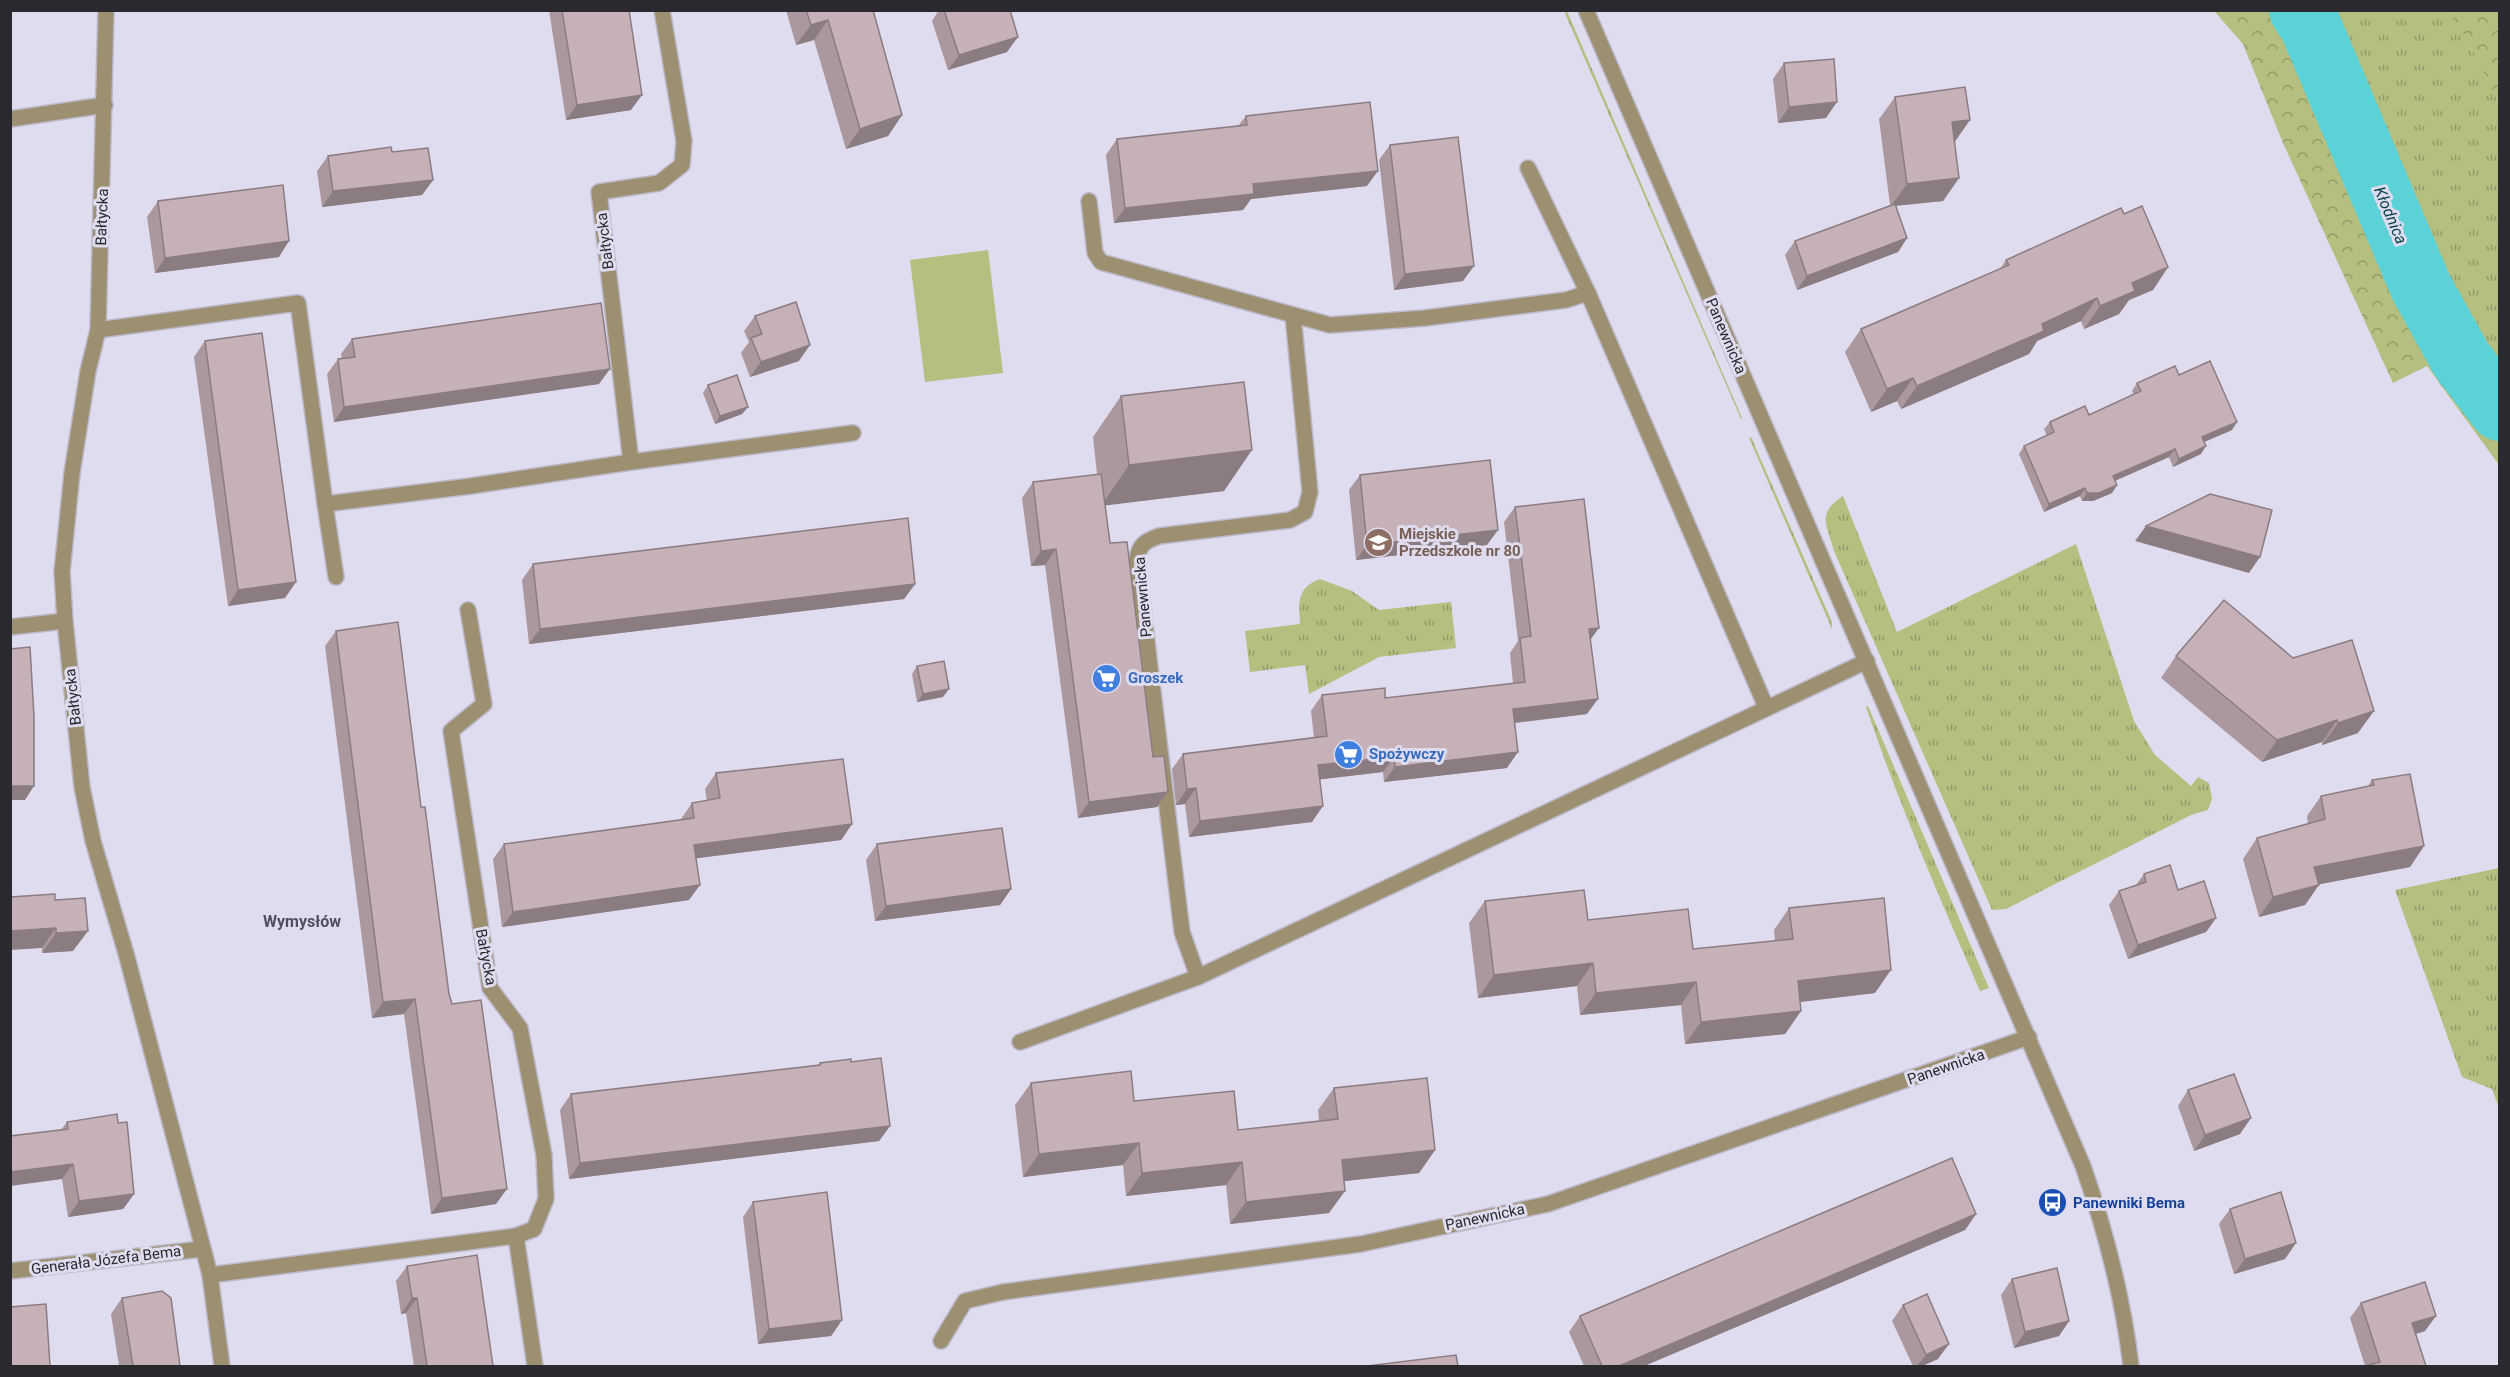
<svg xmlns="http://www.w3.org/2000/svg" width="2510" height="1377" font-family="Roboto,sans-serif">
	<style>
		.grass { fill: url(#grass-tufts) }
		.forest { fill: url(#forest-crowns) }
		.garden { fill: #b4bf80 }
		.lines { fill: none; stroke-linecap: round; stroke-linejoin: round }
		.stream { stroke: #5bd1d8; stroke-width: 10 }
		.river { stroke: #5bd1d8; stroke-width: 62 }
		.minor-casing { stroke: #bbb8c9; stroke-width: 18 }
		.minor { stroke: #9d9070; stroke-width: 15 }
		.wall { fill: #aa989e }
		.shaded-wall { fill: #8b7c81 }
		.building { fill: #c6b1b8; stroke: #8b7c81; stroke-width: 1.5 }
		.labels { text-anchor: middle; stroke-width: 6; stroke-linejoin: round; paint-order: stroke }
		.street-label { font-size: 15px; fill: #2a2930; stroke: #dfdcef }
		.education-label { font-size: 15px; font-weight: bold; fill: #785e54; stroke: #dfdcef; text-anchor: start }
		.shop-label { font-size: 15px; font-weight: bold; fill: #366cbe; stroke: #dfdcef; text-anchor: start }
		.transit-label { font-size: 15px; font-weight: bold; fill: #164399; stroke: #dfdcef; text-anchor: start }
		.water-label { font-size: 16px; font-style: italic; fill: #053f42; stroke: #dfdcef }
		.neighbourhood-label { font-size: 16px; font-weight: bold; fill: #514e5e; stroke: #dfdcef }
	</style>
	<defs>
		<pattern id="grass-tufts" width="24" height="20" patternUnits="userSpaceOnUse" patternTransform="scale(1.5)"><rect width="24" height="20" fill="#b4bf80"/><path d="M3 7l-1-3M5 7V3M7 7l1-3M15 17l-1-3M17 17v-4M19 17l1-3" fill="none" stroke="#939b69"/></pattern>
		<pattern id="forest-crowns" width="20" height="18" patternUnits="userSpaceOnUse" patternTransform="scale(1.5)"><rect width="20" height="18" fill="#b4bf80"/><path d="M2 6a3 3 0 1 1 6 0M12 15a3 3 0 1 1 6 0" fill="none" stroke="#939b69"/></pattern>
	</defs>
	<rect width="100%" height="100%" fill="#dfdcef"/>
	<g class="grass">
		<polygon points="1564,11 1567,11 1742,418 1741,419"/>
		<polygon points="2315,11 2448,11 2462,29 2499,103 2499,389 2479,361 2428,269 2326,28"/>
		<polygon points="1751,437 1832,622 1832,629 1749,438"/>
		<path d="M 1843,496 L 1897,632 L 2076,544 L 2134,721 L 2155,755 L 2191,786 L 2198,777 L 2209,783 L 2212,799 L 2208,810 L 2191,815 L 2006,909 L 1992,910 L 1834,551 C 1827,524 1816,514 1843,496 Z"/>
		<path d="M 1320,579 L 1352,591 L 1379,610 L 1451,602 L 1456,648 L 1379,657 L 1309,694 L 1305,665 L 1250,672 L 1245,631 L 1300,624 C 1299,603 1296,588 1320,579 Z"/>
		<path d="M 1868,706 L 1989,988 L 1980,991 C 1939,897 1899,804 1866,707 Z"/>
		<polygon points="2499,868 2500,868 2499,1108 2492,1089 2462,1077 2395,890"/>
	</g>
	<g class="forest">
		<polygon points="2214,11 2280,11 2309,58 2447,362 2499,429 2499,465 2427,366 2393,383 2283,143 2243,44"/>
		<polygon points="2448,11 2499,11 2499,103 2462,30"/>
	</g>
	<polygon class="garden" points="988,250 1003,373 925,382 910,260"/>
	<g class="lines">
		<polyline class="stream" points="2351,183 2369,166"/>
		<polyline class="river" points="2300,10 2310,25 2421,287 2461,359 2500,410"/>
		<defs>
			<g id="minor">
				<polyline points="106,10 98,330 88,371 72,473 62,572 65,621 82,787 93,841 127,957 210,1275 222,1366"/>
				<polyline points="662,10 684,141 682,165 659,183 599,192 631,462 853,433"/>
				<path d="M 1586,10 L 2083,1166 C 2106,1232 2123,1298 2131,1366"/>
				<polyline points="10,119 105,105"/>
				<polyline points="1528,168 1588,293"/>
				<polyline points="1089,201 1095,253 1101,262 1330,325 1425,318 1566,300 1588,293 1766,707"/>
				<polyline points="98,330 298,303 325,504 471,486 631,462"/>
				<polyline points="325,504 336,577"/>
				<polyline points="468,610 484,704 451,731 490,988 520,1028 544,1155 546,1199 534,1229 516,1236 535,1366"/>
				<polyline points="10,627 65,621"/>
				<path d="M 1198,977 L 1182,932 L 1137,559 C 1139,545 1145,541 1159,536 L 1290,520 L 1305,512 L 1310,492 L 1293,315"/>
				<polyline points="1020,1042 1198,977 1867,661"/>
				<polyline points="10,1271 202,1249"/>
				<polyline points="210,1275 516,1236"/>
				<polyline points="941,1341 965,1301 1003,1292 1361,1244 1548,1204 2029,1037"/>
			</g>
		</defs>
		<use href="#minor" class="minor-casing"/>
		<use href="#minor" class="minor"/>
	</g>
	<g class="wall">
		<polygon points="549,10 629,10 631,110 566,120"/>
		<polygon points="786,10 873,10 902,115 888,136 846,149 814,40 796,45"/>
		<polygon points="939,10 1010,10 1007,52 948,70 932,21"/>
		<polygon points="1784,63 1826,118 1778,123 1773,79"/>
		<polygon points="1895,97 1954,141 1959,178 1943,201 1896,206 1907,238 1898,252 1797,290 1785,255 1795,241 1890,205 1879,119"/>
		<polygon points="1246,116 1367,186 1251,199 1243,210 1114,223 1106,155 1117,139 1238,126"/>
		<polygon points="1390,145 1463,281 1394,290 1379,160"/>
		<polygon points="392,152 433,180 422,195 322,207 317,171 328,156"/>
		<polygon points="158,201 279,257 155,273 147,217"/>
		<polygon points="2124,214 2168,267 2153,290 2129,300 2119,314 2084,329 2081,321 2037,341 2029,354 1901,409 1897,401 1871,412 1845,352 1861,329 2000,269 2006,260"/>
		<polygon points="755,316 799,361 750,377 741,353 749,342 744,331"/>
		<polygon points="352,339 599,384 334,422 327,374 338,359 342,359 341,354"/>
		<polygon points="205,341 285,598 228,606 194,357"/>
		<polygon points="2179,375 2232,430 2204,442 2201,454 2173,467 2169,457 2115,481 2117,485 2112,493 2093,501 2082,501 2080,496 2044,512 2019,454 2024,446 2047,436 2044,429 2050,422 2089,415 2134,395 2132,391 2137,383"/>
		<polygon points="708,385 748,407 742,414 715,424 703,393"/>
		<polygon points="1121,396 1224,491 1105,505 1110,543 1153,757 1168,792 1157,807 1078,818 1045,565 1031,566 1022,498 1033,482 1097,474 1093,437"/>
		<polygon points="1360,475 1487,545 1356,560 1349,490"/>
		<polygon points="1515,507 1590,640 1587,714 1515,723 1507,768 1384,782 1383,772 1320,779 1312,822 1189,837 1185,804 1176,805 1172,769 1183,754 1314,738 1311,711 1322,695 1385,698 1513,683 1510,653 1518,641 1504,522"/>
		<polygon points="533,564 915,584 904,599 529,644 522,580"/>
		<polygon points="2224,600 2358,733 2322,745 2322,742 2262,762 2161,678 2176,656"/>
		<polygon points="336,631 421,807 449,994 496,1204 431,1214 404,1014 372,1018 325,646"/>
		<polygon points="917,666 943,697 917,702 912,674"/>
		<polygon points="716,773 852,824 841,840 696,858 689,900 502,927 493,859 504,844 681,820 681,819 692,803 707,801 705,789"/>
		<polygon points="2372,780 2424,846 2410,867 2319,884 2305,905 2259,917 2243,859 2257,838 2308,824 2307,816 2321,796 2368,786"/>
		<polygon points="877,844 1011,889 1000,905 875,921 866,860"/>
		<polygon points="2144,874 2178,890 2216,918 2206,932 2128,959 2109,905 2119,891 2136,885"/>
		<polygon points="55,900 73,951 42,953 42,948"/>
		<polygon points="1485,901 1588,920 1693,949 1775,941 1774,930 1789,908 1875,993 1800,1002 1801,1011 1785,1034 1685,1044 1681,1005 1580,1015 1577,986 1478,998 1469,923"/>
		<polygon points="851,1062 890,1126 879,1141 569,1179 560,1110 571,1094 818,1065 820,1063"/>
		<polygon points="1031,1083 1134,1101 1238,1130 1319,1121 1318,1110 1334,1088 1435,1150 1419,1173 1344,1181 1329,1213 1230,1224 1226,1185 1126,1196 1123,1165 1023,1177 1015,1105"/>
		<polygon points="2188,1090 2240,1134 2194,1151 2178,1106"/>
		<polygon points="67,1122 118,1123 134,1194 123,1209 68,1217 62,1179 61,1130"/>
		<polygon points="753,1202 842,1320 831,1336 758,1344 743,1217"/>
		<polygon points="2230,1209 2285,1259 2234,1274 2219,1224"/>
		<polygon points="1976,1214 1965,1230 1644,1366 1584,1366 1569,1332 1580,1316"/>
		<polygon points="407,1266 493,1366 414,1366 406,1313 401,1314 396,1281"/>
		<polygon points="2012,1279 2069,1321 2059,1336 2014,1348 2001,1295"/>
		<polygon points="122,1298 180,1366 119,1366 111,1314"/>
		<polygon points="2361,1303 2425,1331 2416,1334 2426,1366 2365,1366 2350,1318"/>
		<polygon points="1903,1305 1938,1359 1922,1366 1913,1366 1892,1321"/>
	</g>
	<g class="shaded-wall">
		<polygon points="828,20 814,40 796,45 811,25"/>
		<polygon points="1018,37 1007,52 948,70 959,55"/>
		<polygon points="642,95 631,110 566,120 577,105"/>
		<polygon points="1837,102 1826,118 1778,123 1789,107"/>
		<polygon points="902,115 888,136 846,149 860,129"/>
		<polygon points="1970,120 1954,143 1952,122"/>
		<polygon points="1378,171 1367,186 1251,199 1243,210 1114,223 1125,208 1253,184"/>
		<polygon points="1959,178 1943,201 1891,206 1907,184"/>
		<polygon points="433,180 422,195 322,207 333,191"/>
		<polygon points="1907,238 1898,252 1797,290 1807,276"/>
		<polygon points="289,241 279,257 155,273 165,258"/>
		<polygon points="1474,266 1463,281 1394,290 1405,274"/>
		<polygon points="2168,267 2153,290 2129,300 2119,314 2084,329 2100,306 2132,283"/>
		<polygon points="2097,298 2081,321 2037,341 2029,354 1901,409 1917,386 2042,324"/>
		<polygon points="810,345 799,361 750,377 761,362"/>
		<polygon points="610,369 599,384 334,422 344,407"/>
		<polygon points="1913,378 1897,401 1871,412 1887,389"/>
		<polygon points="748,407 742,414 715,424 720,416"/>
		<polygon points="2237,422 2232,430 2197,445 2202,437"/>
		<polygon points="2206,446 2201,454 2173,467 2179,459"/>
		<polygon points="2175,449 2169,457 2107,484 2113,476"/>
		<polygon points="1252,450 1224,491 1101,506 1129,465"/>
		<polygon points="2117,485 2112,493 2093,501 2082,501 2087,493"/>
		<polygon points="2085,488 2080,496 2044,512 2049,504"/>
		<polygon points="2146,526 2260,557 2249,573 2135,541"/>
		<polygon points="1498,530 1487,545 1356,560 1367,545"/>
		<polygon points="1056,549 1045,565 1031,566 1041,551"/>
		<polygon points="296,582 285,598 228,606 238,590"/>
		<polygon points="915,584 904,599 529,644 540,629"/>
		<polygon points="1599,628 1588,643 1589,629"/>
		<polygon points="949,689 943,697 917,702 923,694"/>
		<polygon points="1598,699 1587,714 1502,724 1513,709"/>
		<polygon points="2374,711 2358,733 2322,745 2338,723"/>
		<polygon points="2337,720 2322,742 2262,762 2277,740"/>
		<polygon points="1518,752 1507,768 1384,782 1395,767"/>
		<polygon points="1394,757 1383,772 1307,781 1318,765"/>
		<polygon points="10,786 34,786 25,800 10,800"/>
		<polygon points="1196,788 1185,804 1176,805 1187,789"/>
		<polygon points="1168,792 1157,807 1078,818 1089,802"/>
		<polygon points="1323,806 1312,822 1189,837 1200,821"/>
		<polygon points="852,824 841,840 683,860 694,845"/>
		<polygon points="2424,846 2410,867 2300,888 2314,867"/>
		<polygon points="700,885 689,900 502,927 513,912"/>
		<polygon points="2319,885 2305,905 2259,917 2273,897"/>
		<polygon points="1011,889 1000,905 875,921 886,906"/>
		<polygon points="2216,918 2206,932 2128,959 2138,945"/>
		<polygon points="56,928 42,948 10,950 10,931"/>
		<polygon points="88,931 73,951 42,953 56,933"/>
		<polygon points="1593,963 1577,986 1478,998 1494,975"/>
		<polygon points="1891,970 1875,993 1782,1004 1798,981"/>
		<polygon points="1696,982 1681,1005 1580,1015 1596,993"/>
		<polygon points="415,999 404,1014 372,1018 383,1002"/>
		<polygon points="1801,1011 1785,1034 1685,1044 1701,1022"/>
		<polygon points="2251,1118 2240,1134 2194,1151 2205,1135"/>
		<polygon points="890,1126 879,1141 569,1179 580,1163"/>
		<polygon points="1139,1143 1123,1165 1023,1177 1039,1154"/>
		<polygon points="1435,1150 1419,1173 1326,1183 1342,1160"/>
		<polygon points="1242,1162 1226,1185 1126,1196 1142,1173"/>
		<polygon points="73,1164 62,1179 10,1186 10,1172"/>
		<polygon points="507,1189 496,1204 431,1214 442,1198"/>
		<polygon points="1345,1191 1329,1213 1230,1224 1246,1202"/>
		<polygon points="134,1194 123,1209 68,1217 79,1201"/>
		<polygon points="1976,1214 1965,1230 1644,1366 1619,1366"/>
		<polygon points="2296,1243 2285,1259 2234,1274 2245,1259"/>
		<polygon points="412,1298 417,1298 406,1313 401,1314"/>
		<polygon points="2436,1316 2425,1331 2401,1338 2412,1323"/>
		<polygon points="842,1320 831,1336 758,1344 769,1329"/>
		<polygon points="2069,1321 2059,1336 2014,1348 2025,1332"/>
		<polygon points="1949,1344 1938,1359 1922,1366 1917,1366 1926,1355"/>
	</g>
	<g class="building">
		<polygon points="562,10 629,10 642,95 577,105"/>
		<polygon points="806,10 873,10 902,115 860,129 828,20 811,25"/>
		<polygon points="944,10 1010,10 1018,37 959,55"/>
		<polygon points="1834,59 1837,102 1789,107 1784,63"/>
		<polygon points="1965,87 1970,120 1952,122 1959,178 1907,184 1895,97"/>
		<polygon points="1370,102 1378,171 1253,184 1254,194 1125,208 1117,139 1247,125 1246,116"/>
		<polygon points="1458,137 1474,266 1405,274 1390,145"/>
		<polygon points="391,147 392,152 428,148 433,180 333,191 328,156"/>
		<polygon points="283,185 289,241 165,258 158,201"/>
		<polygon points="1895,204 1907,238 1807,276 1795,241"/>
		<polygon points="2142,206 2168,267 2132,283 2135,291 2100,306 2097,298 2042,324 2044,331 1917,386 1913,378 1887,389 1861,329 2009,265 2006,260 2121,208 2124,214"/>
		<polygon points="796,302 810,345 761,362 751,338 762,334 755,316"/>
		<polygon points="601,303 610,369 344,407 338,359 355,357 352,339"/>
		<polygon points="262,333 296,582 238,590 205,341"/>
		<polygon points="2210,361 2237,422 2202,437 2206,446 2179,459 2175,449 2113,476 2117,485 2099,493 2087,493 2085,488 2049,504 2024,446 2054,432 2050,422 2085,406 2089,415 2141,391 2137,383 2175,366 2179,375"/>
		<polygon points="737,375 748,407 720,416 708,385"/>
		<polygon points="1244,382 1252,450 1129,465 1121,396"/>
		<polygon points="1490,460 1498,530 1367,545 1360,475"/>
		<polygon points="1101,474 1110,543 1127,542 1153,757 1164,756 1168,792 1089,802 1056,549 1041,551 1033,482"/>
		<polygon points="2210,494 2272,510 2260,557 2146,526"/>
		<polygon points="1584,499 1599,628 1589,629 1598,699 1513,709 1518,752 1395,767 1394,757 1318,765 1323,806 1200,821 1196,788 1187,789 1183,754 1327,736 1322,695 1385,688 1385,698 1525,682 1520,638 1531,636 1515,507"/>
		<polygon points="908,518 915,584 540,629 533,564"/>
		<polygon points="2224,600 2293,658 2352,640 2374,711 2338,723 2337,720 2277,740 2176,656"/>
		<polygon points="398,622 421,807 425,807 449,994 452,1004 481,1000 507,1189 442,1198 415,999 383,1002 336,631"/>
		<polygon points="30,647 34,717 34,786 10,786 10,649"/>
		<polygon points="944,661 949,689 923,694 917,666"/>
		<polygon points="843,759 852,824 694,845 700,885 513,912 504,844 694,818 692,803 720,798 716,773"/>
		<polygon points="2410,774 2424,846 2314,867 2319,885 2273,897 2257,838 2325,819 2321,796 2374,785 2372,780"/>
		<polygon points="1002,828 1011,889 886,906 877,844"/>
		<polygon points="2170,865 2178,890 2204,881 2216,918 2138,945 2119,891 2146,882 2144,874"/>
		<polygon points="1584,890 1588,920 1688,909 1693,949 1793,939 1789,908 1884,898 1891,970 1798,981 1801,1011 1701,1022 1696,982 1596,993 1593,963 1494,975 1485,901"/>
		<polygon points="55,894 55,900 85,898 88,931 56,933 56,928 10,931 10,897"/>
		<polygon points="881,1058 890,1126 580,1163 571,1094 820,1065 820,1063 851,1059 851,1062"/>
		<polygon points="1131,1071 1134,1101 1234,1091 1238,1130 1338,1119 1334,1088 1427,1078 1435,1150 1342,1160 1345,1191 1246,1202 1242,1162 1142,1173 1139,1143 1039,1154 1031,1083"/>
		<polygon points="2234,1074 2251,1118 2205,1135 2188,1090"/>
		<polygon points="117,1114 118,1123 127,1122 134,1194 79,1201 73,1164 10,1172 10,1136 68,1129 67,1122"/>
		<polygon points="1952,1158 1976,1214 1619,1366 1602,1366 1580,1316"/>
		<polygon points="827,1192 842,1320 769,1329 753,1202"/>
		<polygon points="2281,1192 2296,1243 2245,1259 2230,1209"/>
		<polygon points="477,1255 493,1366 427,1366 417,1298 412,1298 407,1266"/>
		<polygon points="2057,1268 2069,1321 2025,1332 2012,1279"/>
		<polygon points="2425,1282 2436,1316 2412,1323 2426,1366 2365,1366 2380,1362 2361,1303"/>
		<polygon points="162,1291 171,1298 180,1366 133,1366 122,1298"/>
		<polygon points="1927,1294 1949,1344 1926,1355 1903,1305"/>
		<polygon points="46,1304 50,1366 10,1366 10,1307"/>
		<polygon points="1456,1355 1458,1366 1367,1366"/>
	</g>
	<defs>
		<symbol id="school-disc" viewBox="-11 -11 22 22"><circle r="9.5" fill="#8d6e63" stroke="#dfdcef"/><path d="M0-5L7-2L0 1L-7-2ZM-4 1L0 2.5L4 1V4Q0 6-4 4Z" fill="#fff"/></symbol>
		<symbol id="supermarket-disc" viewBox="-11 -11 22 22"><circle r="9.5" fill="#3f7fe0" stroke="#dfdcef"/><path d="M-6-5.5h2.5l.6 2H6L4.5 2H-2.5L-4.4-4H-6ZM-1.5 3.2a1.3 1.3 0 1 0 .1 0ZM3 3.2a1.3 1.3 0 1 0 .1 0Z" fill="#fff"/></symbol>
		<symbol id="bus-disc" viewBox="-11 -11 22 22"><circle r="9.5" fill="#1a4fb4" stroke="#dfdcef"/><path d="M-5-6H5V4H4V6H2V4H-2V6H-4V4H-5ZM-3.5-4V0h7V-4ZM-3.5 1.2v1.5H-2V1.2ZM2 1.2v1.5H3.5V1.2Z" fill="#fff"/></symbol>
	</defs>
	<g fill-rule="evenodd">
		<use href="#school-disc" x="1362" y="526" width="33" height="33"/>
		<use href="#supermarket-disc" x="1090" y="662" width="33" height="33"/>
		<use href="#supermarket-disc" x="1332" y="738" width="33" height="33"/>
		<use href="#bus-disc" x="2036" y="1186" width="33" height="33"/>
	</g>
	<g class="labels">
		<g class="street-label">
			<text transform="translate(102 217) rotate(-88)" y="5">Bałtycka</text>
			<text transform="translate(605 241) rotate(-97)" y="5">Bałtycka</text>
			<text transform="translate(1726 336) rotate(67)" y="5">Panewnicka</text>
			<text transform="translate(1143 597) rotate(-95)" y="5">Panewnicka</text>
			<text transform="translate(73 697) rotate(-96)" y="5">Bałtycka</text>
			<text transform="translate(486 957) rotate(79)" y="5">Bałtycka</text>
			<text transform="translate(1946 1067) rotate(-19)" y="5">Panewnicka</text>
			<text transform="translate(1485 1217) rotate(-12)" y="5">Panewnicka</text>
			<text transform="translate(106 1260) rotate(-7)" y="5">Generała Józefa Bema</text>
		</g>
		<g class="education-label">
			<text x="1399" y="539">Miejskie<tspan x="1399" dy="17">Przedszkole nr 80</tspan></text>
		</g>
		<g class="shop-label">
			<text x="1128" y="683">Groszek</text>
			<text x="1369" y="759">Spożywczy</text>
		</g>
		<g class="transit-label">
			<text x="2073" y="1208">Panewniki Bema</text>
		</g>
		<g class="water-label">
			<text transform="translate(2391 215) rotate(67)" y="6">Kłodnica</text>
		</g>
		<g class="neighbourhood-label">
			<text x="302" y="927">Wymysłów</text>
		</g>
	</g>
	<rect width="2510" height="1377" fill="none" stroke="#2a2930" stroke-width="24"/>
</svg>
